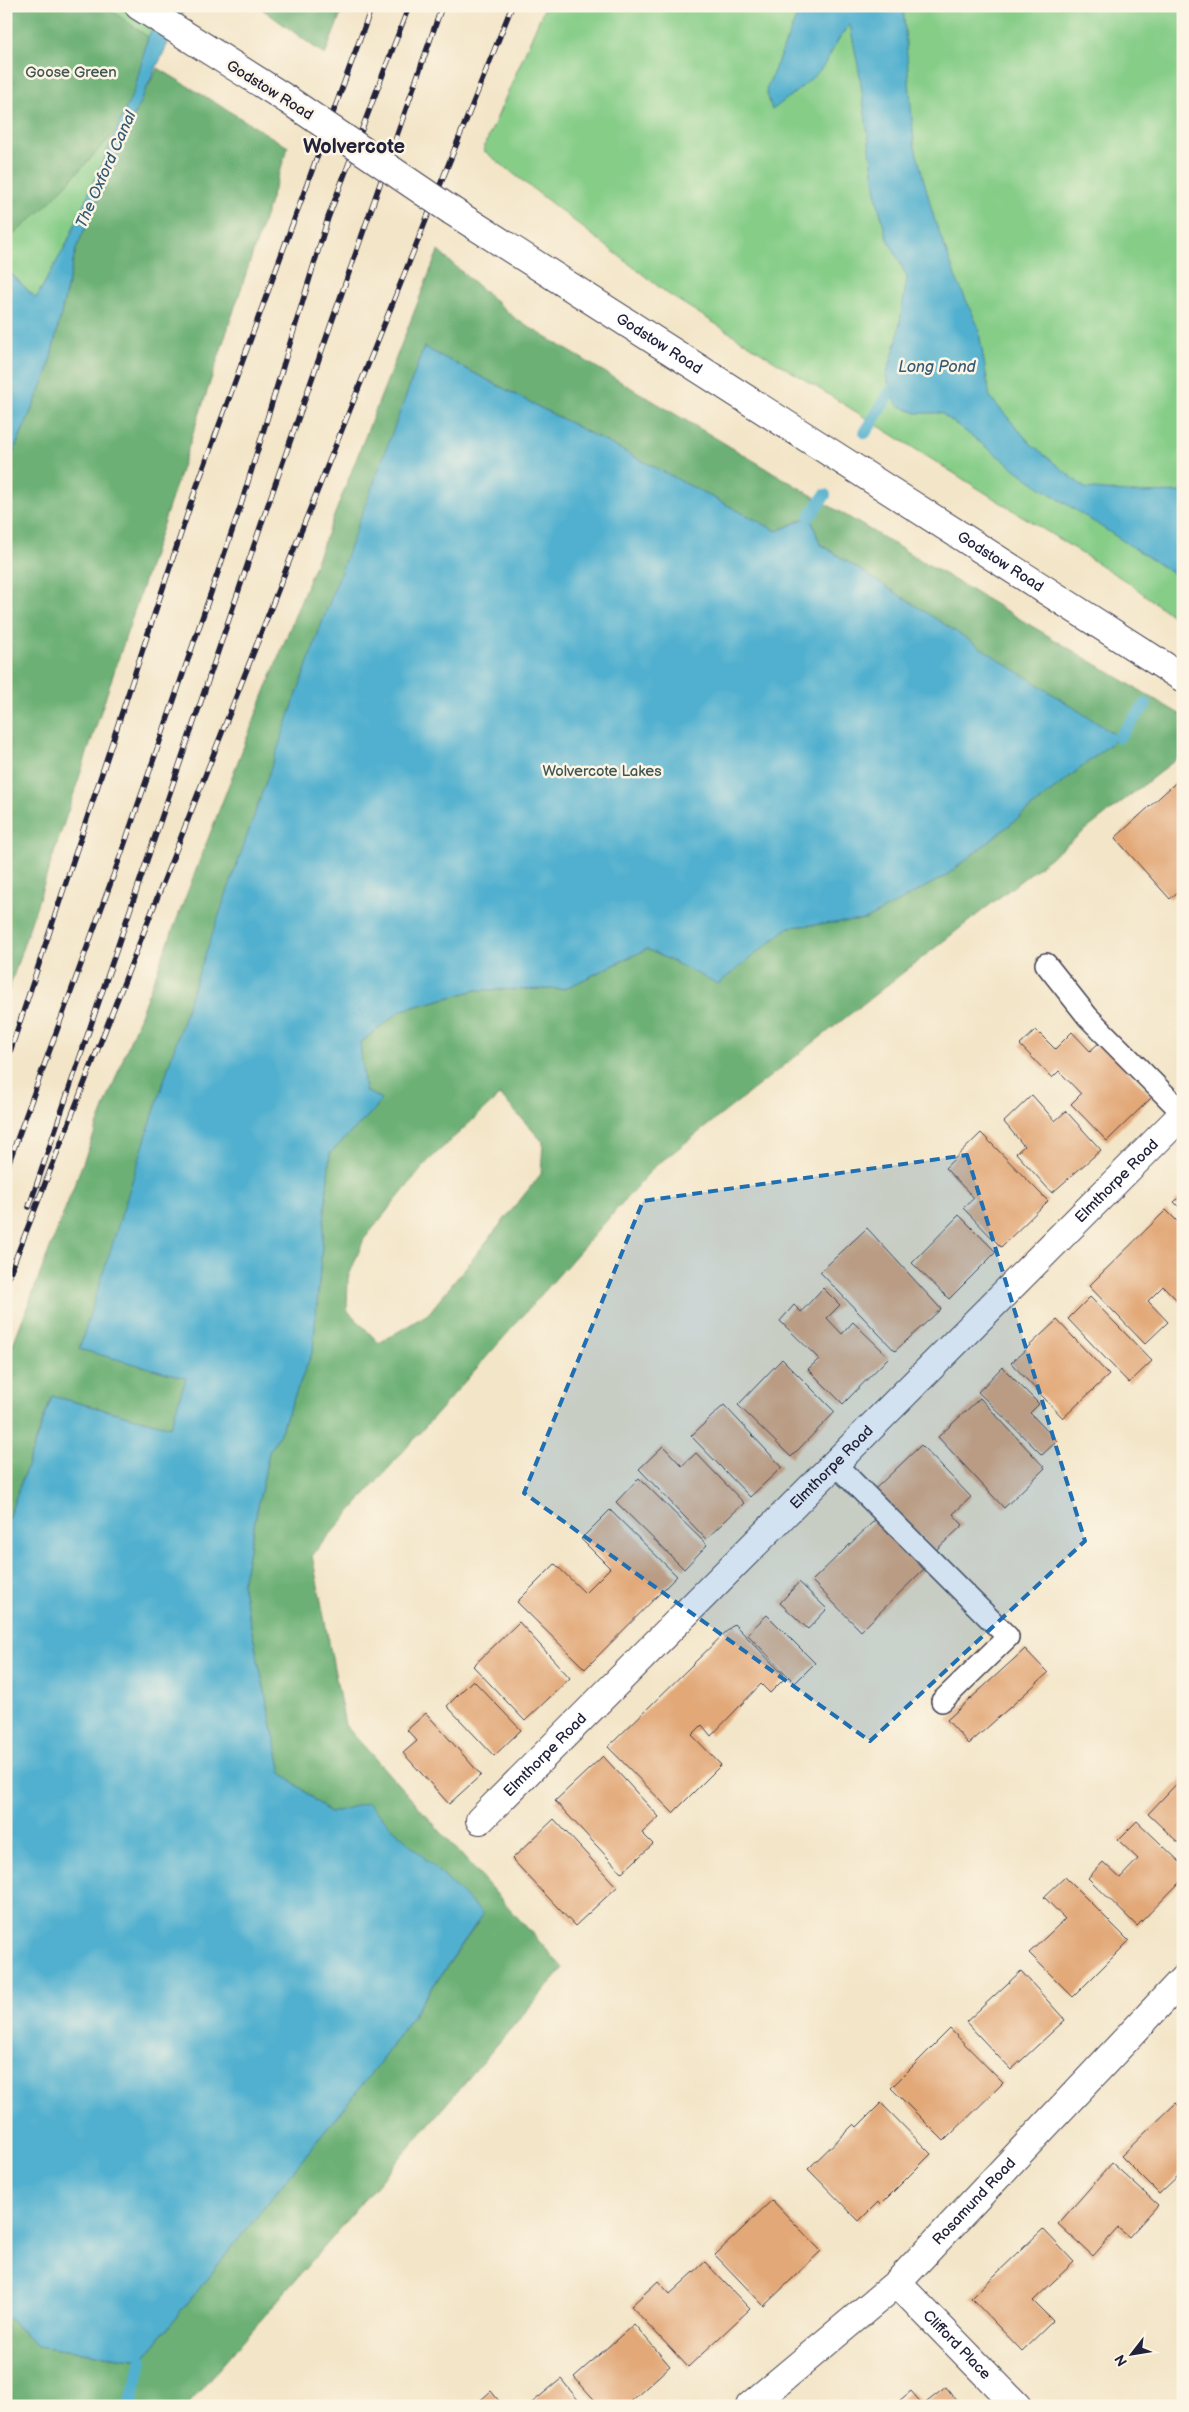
<svg xmlns="http://www.w3.org/2000/svg" width="1189" height="2412" font-family="'Balsamiq Sans',sans-serif">
	<style>
		.green { fill: #86cd88; stroke: #547862 }
		.forest { fill: #6cb074; stroke: #476958; fill-rule: evenodd }
		.water { fill: #51b0cf; stroke: #3a6985 }
		.lines { fill: none; stroke-linecap: round; stroke-linejoin: round }
		.stream { stroke: #51b0cf; stroke-width: 12 }
		.building { fill: #e2a878 }
		.lane-casing { stroke: #413f50; stroke-width: 24 }
		.street-casing { stroke: #413f50; stroke-width: 30 }
		.secondary-casing { stroke: #413f50; stroke-width: 30 }
		.lane { stroke: #fff; stroke-width: 21 }
		.street { stroke: #fff; stroke-width: 28 }
		.secondary { stroke: #fff; stroke-width: 28 }
		.rail-casing { stroke: #22223b; stroke-width: 5.5 }
		.rail { stroke: #fcf5e5; stroke-width: 4; stroke-dasharray: 11; stroke-linecap: butt }
		.secondary-bridge-casing { stroke: #413f50; stroke-width: 30; stroke-linecap: butt }
		.secondary-bridge { stroke: #fff; stroke-width: 28 }
		.marked { fill: #1f6fb2; fill-opacity: 0.2; stroke: #1f6fb2; stroke-width: 4; stroke-dasharray: 10 6; stroke-linejoin: round }
		.labels { text-anchor: middle; stroke-width: 5; stroke-linejoin: round; paint-order: stroke }
		.park-label { font-size: 15px; fill: #405552; stroke: #fcf5e5 }
		.street-label { font-size: 15px; fill: #22223b; stroke: #fcf5e5 }
		.water-label { font-size: 16px; font-style: italic; fill: #355b76; stroke: #fcf5e5 }
		.district-label { font-size: 20px; font-weight: bold; fill: #22223b; stroke: #fcf5e5 }
	</style>
	<rect width="100%" height="100%" fill="#fcf5e5"/>
	<filter id="ink" filterUnits="userSpaceOnUse"><feTurbulence type="fractalNoise" baseFrequency=".02" numOctaves="2"/><feDisplacementMap in="SourceGraphic" scale="10" xChannelSelector="R" yChannelSelector="G"/><feConvolveMatrix kernelMatrix="1 2 1 2 8 2 1 2 1" color-interpolation-filters="sRGB"/></filter>
	<filter id="wash" filterUnits="userSpaceOnUse"><feTurbulence type="fractalNoise" baseFrequency=".0096" numOctaves="4" result="noise"/><feDisplacementMap in="SourceGraphic" scale="20" xChannelSelector="R" yChannelSelector="G"/><feGaussianBlur stdDeviation="1.12" result="paint"/><feColorMatrix in="noise" values="0 0 0 0 0 0 0 0 0 0 0 0 0 0 0 0 0 1.4 0 .05"/><feComposite in="paint" operator="in"/></filter>
	<g filter="url(#wash)">
		<rect width="100%" height="100%" fill="#f3e5c8"/>
		<g class="green">
			<polygon points="6,6 124,6 155,18 135,88 66,245 36,298 6,269"/>
			<polygon points="545,6 1183,6 1183,624 1129,583 668,294 483,150"/>
		</g>
		<g class="forest">
			<polygon points="6,6 105,6 148,37 135,88 117,130 45,207 6,241"/>
			<polygon points="258,6 344,6 325,55"/>
			<polygon points="158,68 288,147 6,998 6,469 47,374 76,249 144,93"/>
			<path d="M 438,251 L 517,320 L 1183,716 L 1183,754 L 653,1168 L 312,1555 L 345,1725 L 563,1968 L 187,2406 L 6,2406 L 6,2316 L 37,2346 L 142,2360 L 381,2061 L 483,1915 L 330,1813 L 282,1773 L 242,1584 L 269,1452 L 280,1433 L 313,1350 L 330,1153 L 375,1109 L 381,1099 L 365,1091 L 360,1043 L 402,1010 L 476,990 L 564,989 L 647,949 L 718,983 L 789,927 L 865,920 L 947,875 L 1118,738 L 820,544 L 810,516 L 777,531 L 424,347 L 79,1349 L 187,1378 L 170,1427 L 52,1396 L 6,1525 L 6,1362 L 257,712 ZM 500,1095 L 543,1142 L 541,1174 L 428,1314 L 379,1343 L 347,1310 L 348,1278 L 364,1239 L 428,1161 Z"/>
		</g>
		<g class="water">
			<polygon points="162,6 186,6 144,93 76,249 47,374 6,469 6,269 36,298 66,245 135,88 148,37"/>
			<path d="M 801,6 L 903,6 L 914,143 L 934,218 L 956,278 L 978,326 L 990,397 L 1030,443 L 1085,488 L 1134,493 L 1183,492 L 1183,580 L 1031,481 L 941,413 L 916,413 L 897,405 L 886,376 L 897,340 L 907,277 L 886,235 L 877,200 L 859,71 L 850,25 C 836,38 832,56 820,70 C 806,85 788,98 772,110 L 766,90 Z"/>
			<polygon points="424,347 777,531 810,516 820,544 1119,737 947,875 865,920 789,927 718,984 647,949 564,989 476,990 402,1010 360,1043 365,1091 381,1099 375,1109 330,1153 313,1350 280,1433 269,1452 242,1584 282,1773 330,1813 367,1803 483,1914 381,2061 142,2360 37,2346 6,2316 6,1525 52,1396 170,1427 186,1378 79,1349 192,992 325,614"/>
		</g>
		<g class="lines">
			<g class="stream">
				<polyline points="865,433 891,391"/>
				<polyline points="810,516 825,495"/>
				<polyline points="1119,737 1146,704"/>
				<polyline points="130,2406 142,2360"/>
			</g>
		</g>
		<g id="blocks">
			<g class="building">
				<polygon points="1183,776 1183,887 1170,899 1115,838"/>
				<polygon points="1036,1030 1055,1049 1072,1032 1090,1051 1100,1042 1152,1097 1107,1141 1071,1104 1081,1094 1059,1071 1052,1078 1020,1045"/>
				<polygon points="1032,1095 1055,1121 1066,1111 1101,1150 1052,1193 1016,1153 1024,1146 1004,1122"/>
				<polygon points="981,1133 1048,1201 1001,1247 963,1208 974,1198 945,1168"/>
				<polygon points="1183,1194 1183,1211 1174,1202"/>
				<polygon points="1166,1210 1183,1227 1183,1306 1163,1286 1148,1301 1168,1322 1145,1344 1089,1286"/>
				<polygon points="959,1215 996,1252 949,1299 912,1263"/>
				<polygon points="867,1228 941,1309 895,1351 820,1272"/>
				<polygon points="823,1288 840,1305 827,1318 842,1334 853,1322 889,1357 843,1404 808,1369 819,1359 780,1321 794,1305 801,1312"/>
				<polygon points="1090,1297 1152,1361 1129,1383 1068,1319"/>
				<polygon points="1057,1320 1109,1375 1063,1418 1011,1363"/>
				<polygon points="782,1359 835,1412 791,1457 738,1405"/>
				<polygon points="1002,1367 1039,1404 1030,1413 1057,1441 1042,1455 978,1392"/>
				<polygon points="980,1398 1045,1468 1004,1508 938,1437"/>
				<polygon points="724,1405 782,1467 750,1497 691,1436"/>
				<polygon points="921,1445 971,1497 953,1514 963,1525 935,1551 875,1489"/>
				<polygon points="663,1446 682,1466 696,1453 744,1503 706,1539 639,1469"/>
				<polygon points="639,1478 707,1545 684,1569 616,1502"/>
				<polygon points="610,1510 677,1576 585,1669 517,1602 555,1564 585,1593 610,1568 581,1539"/>
				<polygon points="877,1518 925,1568 861,1631 812,1581"/>
				<polygon points="799,1582 827,1609 808,1629 780,1603"/>
				<polygon points="767,1615 815,1663 795,1683 747,1634"/>
				<polygon points="519,1622 570,1678 525,1721 473,1666"/>
				<polygon points="734,1624 786,1677 770,1693 761,1684 711,1736 702,1725 692,1735 721,1765 673,1813 608,1747"/>
				<polygon points="1025,1649 1048,1673 969,1744 947,1720"/>
				<polygon points="473,1680 521,1730 494,1756 447,1706"/>
				<polygon points="426,1713 481,1775 449,1804 403,1753 417,1741 407,1730"/>
				<polygon points="603,1756 659,1817 642,1833 653,1844 622,1873 555,1801"/>
				<polygon points="1183,1777 1183,1847 1148,1814"/>
				<polygon points="554,1819 617,1887 575,1926 512,1859"/>
				<polygon points="1137,1821 1183,1865 1183,1879 1137,1926 1088,1878 1103,1862 1120,1878 1138,1859 1118,1840"/>
				<polygon points="1065,1877 1129,1941 1073,1997 1029,1953 1065,1919 1044,1897"/>
				<polygon points="1021,1971 1065,2020 1011,2070 966,2022"/>
				<polygon points="950,2029 1003,2083 944,2141 891,2088"/>
				<polygon points="881,2103 931,2154 880,2205 878,2202 859,2221 808,2169 854,2124 857,2127"/>
				<polygon points="1176,2103 1183,2110 1183,2171 1159,2194 1121,2156"/>
				<polygon points="1112,2163 1158,2205 1129,2237 1118,2228 1093,2256 1058,2224"/>
				<polygon points="772,2200 821,2251 764,2306 715,2255"/>
				<polygon points="1043,2229 1074,2262 1033,2301 1053,2321 1022,2351 971,2298"/>
				<polygon points="705,2262 750,2309 688,2367 631,2306 658,2281 670,2294"/>
				<polygon points="634,2324 670,2366 626,2406 600,2406 574,2377"/>
				<polygon points="561,2379 583,2406 528,2406"/>
				<polygon points="946,2387 961,2406 893,2406 911,2391 923,2405"/>
				<polygon points="491,2391 503,2406 474,2406"/>
			</g>
		</g>
	</g>
	<g filter="url(#ink)">
		<use href="#blocks" fill-opacity="0" stroke="#413f50" stroke-width="1"/>
		<g class="lines">
			<defs>
				<g id="lane">
					<polyline points="1046,964 1088,1017 1183,1113"/>
					<polyline points="835,1464 1008,1637 942,1701"/>
				</g>
				<g id="street">
					<path id="s1" d="M 480,1820 L 1183,1114"/>
					<path id="s2" d="M 897,2283 L 1017,2406"/>
					<path id="s3" d="M 750,2406 L 897,2283 L 1183,1979"/>
				</g>
				<g id="secondary">
					<polyline points="139,6 288,100"/>
					<path id="s4" d="M 452,211 L 1183,678"/>
				</g>
			</defs>
			<use href="#lane" class="lane-casing"/>
			<use href="#street" class="street-casing"/>
			<use href="#secondary" class="secondary-casing"/>
			<use href="#lane" class="lane"/>
			<use href="#street" class="street"/>
			<use href="#secondary" class="secondary"/>
			<defs>
				<g id="rail">
					<polyline points="6,1064 193,497 372,6"/>
					<polyline points="6,1170 119,860 240,508 328,218 409,6"/>
					<polyline points="29,1207 262,522 442,6"/>
					<polyline points="6,1283 298,539 512,6"/>
				</g>
			</defs>
			<use href="#rail" class="rail-casing"/>
			<use href="#rail" class="rail"/>
			<defs>
				<polyline id="secondary-bridge" points="288,100 452,211"/>
			</defs>
			<use href="#secondary-bridge" class="secondary-bridge-casing"/>
			<use href="#secondary-bridge" class="secondary-bridge"/>
		</g>
	</g>
	<path class="marked" d="M 967,1155 L 1085,1541 L 870,1741 L 524,1493 L 643,1201 Z"/>
	<g class="labels">
		<g class="park-label">
			<text x="71" y="77">Goose Green</text>
			<text x="602" y="776">Wolvercote Lakes</text>
		</g>
		<g class="street-label">
			<text transform="translate(270 90) rotate(32)" y="5">Godstow Road</text>
			<text dy="5" stroke="none"><textPath href="#s4" startOffset="246">Godstow Road</textPath></text>
			<text dy="5" stroke="none"><textPath href="#s4" startOffset="651">Godstow Road</textPath></text>
			<text dy="5" stroke="none"><textPath href="#s1" startOffset="902">Elmthorpe Road</textPath></text>
			<text dy="5" stroke="none"><textPath href="#s1" startOffset="498">Elmthorpe Road</textPath></text>
			<text dy="5" stroke="none"><textPath href="#s1" startOffset="92">Elmthorpe Road</textPath></text>
			<text dy="5" stroke="none"><textPath href="#s3" startOffset="304">Rosamund Road</textPath></text>
			<text dy="5" stroke="none"><textPath href="#s2" startOffset="86">Clifford Place</textPath></text>
		</g>
		<g class="water-label">
			<text transform="translate(105 169) rotate(-66)" y="6">The Oxford Canal</text>
			<text x="937" y="372">Long Pond</text>
		</g>
		<g class="district-label">
			<text x="354" y="153">Wolvercote</text>
		</g>
	</g>
	<rect width="1189" height="2412" fill="none" stroke="#fcf5e5" stroke-width="25"/>
	<g transform="translate(1132 2354) rotate(239)" stroke="#fcf5e5" stroke-width="4" paint-order="stroke">
	<path d="M0-4L9 19L0 12L-9 19Z" fill="#22223b"/>
	<text y="-8" font-size="14" font-weight="bold" text-anchor="middle" fill="#22223b">N</text>
	</g>
</svg>
